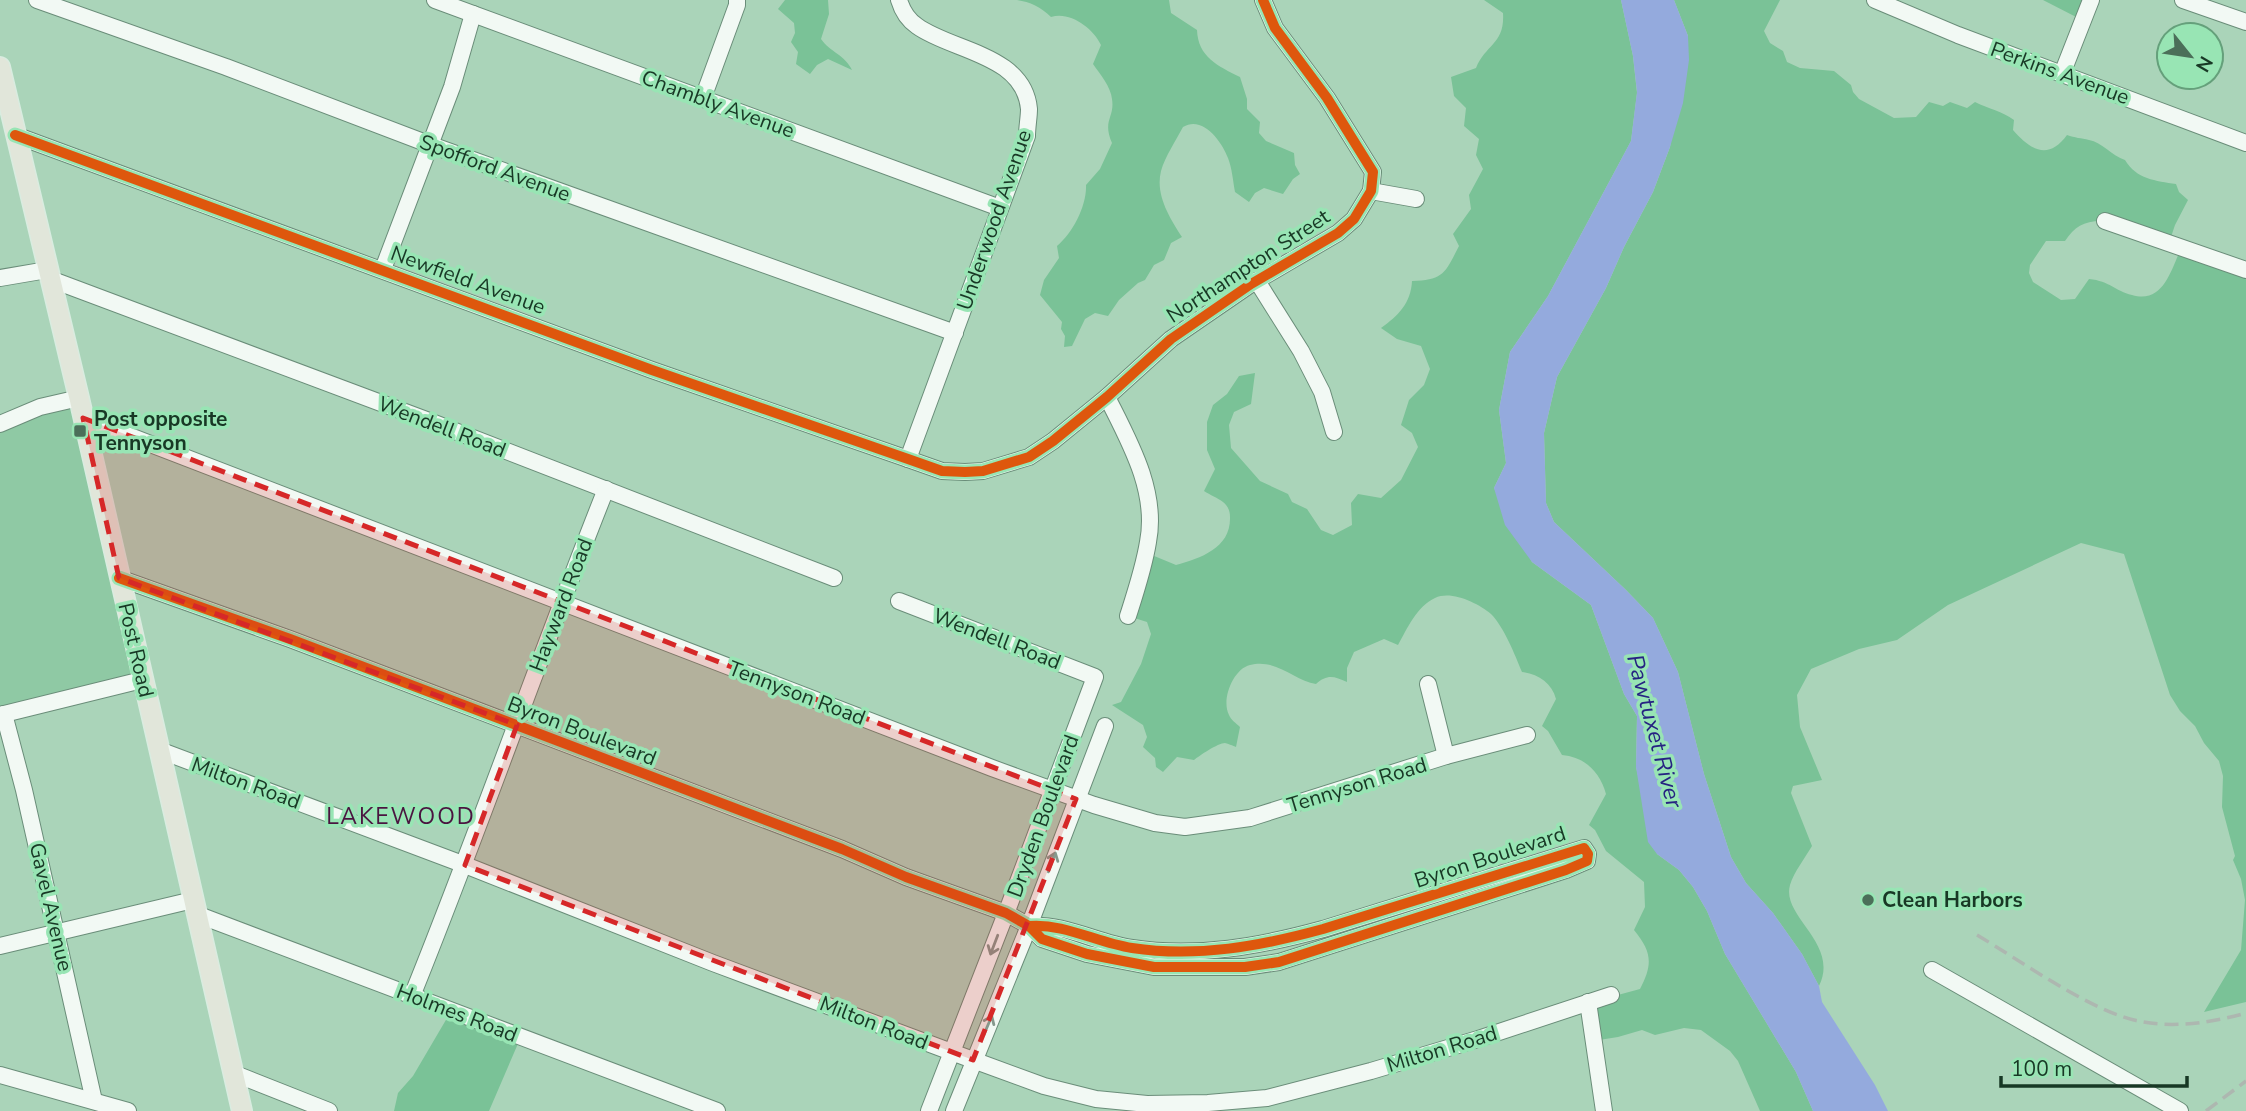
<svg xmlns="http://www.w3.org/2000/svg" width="2246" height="1111" font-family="'Nunito Sans',sans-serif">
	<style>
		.green { fill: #8fc9a4 }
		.forest { fill: #7ac297 }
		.water { fill: #94aadd }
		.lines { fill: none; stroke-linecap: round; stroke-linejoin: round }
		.minor-casing { stroke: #6a8d79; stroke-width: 18 }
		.major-casing { stroke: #d9ece0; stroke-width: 22 }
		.minor { stroke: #f2f9f4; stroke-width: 16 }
		.major { stroke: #e1e6da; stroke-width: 19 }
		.rail { stroke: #adb7b0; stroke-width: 3.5; stroke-dasharray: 14 7; stroke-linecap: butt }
		.cycleway-casing { stroke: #98e5b4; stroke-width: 15 }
		.cycleway { stroke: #de570d; stroke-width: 10 }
		.oneway { stroke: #85988c }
		.marked { fill: #d62828; fill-opacity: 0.2; stroke: #d62828; stroke-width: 5; stroke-dasharray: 14 9; stroke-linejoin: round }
		.poi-dot { fill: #4b6f59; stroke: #98e5b4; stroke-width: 2.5 }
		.labels { text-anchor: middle; stroke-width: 7; stroke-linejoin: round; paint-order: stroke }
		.street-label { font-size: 21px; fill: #183825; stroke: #98e5b4 }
		.poi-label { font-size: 21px; font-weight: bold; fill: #183825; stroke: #98e5b4; text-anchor: start }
		.water-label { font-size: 23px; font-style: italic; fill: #262282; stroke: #98e5b4 }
		.neighbourhood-label { font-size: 23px; letter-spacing: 2px; fill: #4a1440; stroke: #98e5b4 }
	</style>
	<rect width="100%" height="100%" fill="#aad4b9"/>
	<polygon class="green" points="73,400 143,678 0,716 0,426"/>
	<g class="forest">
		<path d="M 785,0 L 828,0 L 829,14 L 821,39 C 830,52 845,55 852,70 L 828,59 L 817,65 L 810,74 L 796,64 L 798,52 L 791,42 L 795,33 L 794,23 L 778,9 Z"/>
		<path d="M 1017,0 L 1169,0 L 1171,13 L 1197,30 C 1198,57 1218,66 1240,77 L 1247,99 L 1247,109 L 1260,122 L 1259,133 L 1266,141 L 1294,153 L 1295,165 L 1300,174 L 1293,179 L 1283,194 L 1264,188 L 1255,193 L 1249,202 L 1235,192 C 1233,181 1232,168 1228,158 C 1222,142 1203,115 1183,127 C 1176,140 1165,157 1161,171 C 1155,195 1170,218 1182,237 L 1171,243 L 1164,260 L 1154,265 L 1145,280 L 1138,283 L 1119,300 L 1108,316 L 1095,313 L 1085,319 L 1072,346 L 1064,347 L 1065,336 L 1061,329 L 1062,322 L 1040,295 L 1044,280 L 1059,258 L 1057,246 C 1073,233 1087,205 1086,185 L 1100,169 L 1112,143 C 1102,120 1115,118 1112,99 C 1111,87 1100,74 1093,64 L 1101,45 C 1093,28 1070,11 1051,17 C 1041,7 1030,2 1017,0 Z"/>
		<path d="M 1484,0 L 1621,0 L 1633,56 L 1637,93 L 1631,141 L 1548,296 L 1510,352 L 1499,410 L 1506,463 L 1494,488 L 1532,562 L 1591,605 L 1624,694 L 1637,716 L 1636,767 L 1657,854 L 1679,870 L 1693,887 L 1707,911 L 1725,954 L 1796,1072 L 1813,1111 L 1760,1111 L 1738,1061 L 1730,1051 L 1701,1030 L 1684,1028 L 1655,1035 L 1642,1030 L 1618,1037 L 1599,1040 L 1592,1002 L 1640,989 C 1653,964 1652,952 1634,930 L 1645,907 L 1644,882 L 1606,851 L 1595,830 L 1589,825 L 1606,794 C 1600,772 1585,757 1562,755 L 1548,731 L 1542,726 L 1556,699 C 1552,683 1538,674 1522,672 C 1515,655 1504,627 1491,614 C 1478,603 1451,590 1435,598 C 1417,606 1407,629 1398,645 L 1384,639 L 1354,652 L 1347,668 L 1347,682 C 1334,676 1327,674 1316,684 C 1295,681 1276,658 1250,665 C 1233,669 1221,700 1229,715 C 1231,720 1236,723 1240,727 L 1236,747 C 1234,746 1226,743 1225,743 C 1218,743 1199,756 1194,760 L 1177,757 L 1163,772 L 1156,767 L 1155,758 L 1143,747 L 1147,737 L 1143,725 L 1112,705 L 1121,702 L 1141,664 L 1151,634 L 1147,622 L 1128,616 L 1147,553 L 1176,565 C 1201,558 1231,548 1230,517 C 1230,511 1228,506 1223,502 C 1218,498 1210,495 1204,491 L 1215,469 L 1207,450 L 1207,422 L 1213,405 L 1227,394 L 1239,376 L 1255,373 L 1251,404 L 1234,412 L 1229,425 L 1231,448 L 1260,481 L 1288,494 L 1292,502 L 1307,509 L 1321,530 L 1333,535 L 1352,525 L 1351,503 L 1358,494 L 1381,498 L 1401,480 L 1418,447 L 1412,433 L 1401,425 L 1409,400 L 1424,385 L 1430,369 L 1421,346 L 1397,339 L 1381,328 C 1398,316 1411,303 1412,281 C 1444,280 1445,273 1459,246 L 1453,234 L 1471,209 L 1469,195 L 1483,169 L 1476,155 L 1479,139 L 1464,126 L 1466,108 L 1454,96 L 1451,77 L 1476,68 C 1486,44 1505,44 1503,13 Z"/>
		<path d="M 1674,0 L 1780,0 L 1764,31 L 1770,43 L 1783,51 L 1787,62 L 1800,68 L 1834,71 L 1851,85 L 1853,92 L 1859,99 L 1894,118 L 1916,117 L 1929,102 L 1943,106 L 1950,102 L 1967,108 L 1975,102 C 1989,109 2002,111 2014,120 L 2013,130 C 2031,151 2049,160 2067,135 C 2075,138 2081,138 2089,140 C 2102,142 2112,156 2125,160 C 2136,179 2156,181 2176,184 L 2179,192 L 2188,200 L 2175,225 L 2169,243 L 2105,221 C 2085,220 2075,226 2065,241 L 2046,241 L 2030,265 L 2029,273 L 2033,282 L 2061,300 L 2075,299 L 2089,279 C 2110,281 2115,291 2132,295 C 2162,304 2170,273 2180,251 L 2246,273 L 2246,1002 L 2204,1012 L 2241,950 L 2245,900 L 2241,879 L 2233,860 L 2235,856 L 2222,807 L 2223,776 L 2219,761 L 2204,743 L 2195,726 L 2180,711 L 2170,695 L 2124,554 L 2081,543 L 1948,605 L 1897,640 L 1859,649 L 1811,669 L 1797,695 L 1800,727 L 1822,780 L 1793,786 L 1791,793 L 1812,846 C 1805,858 1794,872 1790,885 C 1781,917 1840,943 1819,986 L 1802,954 L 1773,913 L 1746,883 L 1731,857 L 1704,774 L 1678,672 L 1653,618 L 1626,590 L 1554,522 L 1546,503 L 1544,433 L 1557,377 L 1606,288 L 1624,247 L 1653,192 L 1670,147 L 1688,36 Z"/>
		<polygon points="2043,0 2090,0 2080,19"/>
		<polygon points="450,1013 520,1039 489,1111 394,1111 398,1093 413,1076"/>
	</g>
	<polygon class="water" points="1621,0 1674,0 1688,36 1689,60 1683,103 1670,147 1653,192 1624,247 1606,288 1557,377 1544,433 1546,503 1554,522 1626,590 1653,618 1678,672 1704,774 1731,857 1746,883 1773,913 1802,954 1819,986 1822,1002 1875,1085 1888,1111 1813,1111 1796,1072 1725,954 1707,911 1693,887 1679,870 1657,854 1648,842 1636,767 1637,716 1624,694 1591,605 1532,562 1505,525 1494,488 1506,463 1499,410 1510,352 1548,296 1631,141 1637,92 1633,56"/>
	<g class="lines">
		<defs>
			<g id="minor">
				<polyline points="37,0 226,67 431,145 955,333"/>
				<polyline points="435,0 1000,208"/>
				<path d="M 899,0 C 902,10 908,20 917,26 C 951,51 1024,54 1029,109 C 1029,117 1027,127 1027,136 L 908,459"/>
				<polyline points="1875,0 1958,35 2246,143"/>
				<polyline points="2183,0 2246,22"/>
				<polyline points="2062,74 2091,0"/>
				<polyline points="703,98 737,5 737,0"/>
				<polyline points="15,135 652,370 908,459 942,471 965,472 983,471 1029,457 1053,441 1107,397 1171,339 1251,284 1338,233 1354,219 1371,191 1373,172 1327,98 1275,28 1263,0"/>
				<polyline points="1371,191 1416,199"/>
				<polyline points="2105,221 2246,270"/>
				<polyline points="383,269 452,87 473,14"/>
				<polyline points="0,278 47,270"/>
				<polyline points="50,279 429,421 834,578"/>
				<polyline points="1257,281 1301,351 1322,392 1334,432"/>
				<path d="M 1107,397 C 1129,441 1158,491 1148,542 C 1144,567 1136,591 1128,616"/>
				<polyline points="83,418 992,768 1094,805 1155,823 1185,827 1250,818 1446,756 1527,735"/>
				<polyline points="0,424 40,407 79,398"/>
				<path d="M 119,578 L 290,639 L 842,849 L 906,877 L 1006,913 L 1029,926 L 1042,939 L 1087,954 L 1154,967 L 1245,967 L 1279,962 L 1566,870 L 1587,861 L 1588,854 L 1584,848 L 1323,929 C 1261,946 1197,958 1132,948 C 1097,943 1065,923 1029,926"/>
				<polyline points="899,601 1095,677 1010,903 929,1111"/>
				<polyline points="1428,684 1446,756"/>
				<polyline points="4,714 24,790 94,1101"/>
				<polyline points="0,715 142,680"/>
				<polyline points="159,750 465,865 713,963 973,1060 1044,1086 1096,1099 1147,1104 1208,1103 1267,1098 1371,1071 1478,1039 1611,995"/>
				<polyline points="196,914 717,1111"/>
				<polyline points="0,946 193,900"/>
				<polyline points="1932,970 2180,1111"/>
				<path d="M 412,996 C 480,828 539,657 606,489"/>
				<polyline points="1588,1002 1604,1111"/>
				<polyline points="233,1073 329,1111"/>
				<polyline points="0,1075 128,1111"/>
				<polyline points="954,1111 1029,926 1105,726"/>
			</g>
			<polyline id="major" points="0,67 79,398 242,1111"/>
		</defs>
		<use href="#minor" class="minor-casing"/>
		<use href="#major" class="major-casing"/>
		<use href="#minor" class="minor"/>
		<use href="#major" class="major"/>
		<g class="rail">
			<path d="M 1977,935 C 2021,961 2086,1008 2134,1020 C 2169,1029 2211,1023 2246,1013"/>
			<polyline points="2206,1111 2246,1081"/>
		</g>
		<defs>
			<g id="cycleway">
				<polyline points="15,135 652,370 908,459 942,471 965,472 983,471 1029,457 1053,441 1107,397 1171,339 1251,284 1338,233 1354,219 1371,191 1373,172 1327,98 1275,28 1263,0"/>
				<path d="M 119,578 L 290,639 L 842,849 L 906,877 L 1006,913 L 1029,926 L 1042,939 L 1087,954 L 1154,967 L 1245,967 L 1279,962 L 1566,870 L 1587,861 L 1588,854 L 1584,848 L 1323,929 C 1261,946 1197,958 1132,948 C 1097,943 1065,923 1029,926"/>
			</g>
		</defs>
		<use href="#cycleway" class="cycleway-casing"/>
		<use href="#cycleway" class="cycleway"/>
	</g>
	<defs><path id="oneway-shaft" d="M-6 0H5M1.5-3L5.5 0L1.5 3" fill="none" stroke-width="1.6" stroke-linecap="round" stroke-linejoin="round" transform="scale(1.75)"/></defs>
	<g class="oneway">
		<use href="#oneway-shaft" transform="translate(1052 862) rotate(-70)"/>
		<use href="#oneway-shaft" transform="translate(994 945) rotate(111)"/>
		<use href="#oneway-shaft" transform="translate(988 1025) rotate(-67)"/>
	</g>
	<path class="marked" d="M 83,418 L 1076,799 L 973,1060 L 465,865 L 517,725 L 119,578 Z"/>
	<g class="poi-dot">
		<rect x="73" y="424" width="14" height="14" rx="3.5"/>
		<circle cx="1868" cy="900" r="7"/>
	</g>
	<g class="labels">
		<g class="street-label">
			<text transform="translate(2060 73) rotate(20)" y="7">Perkins Avenue</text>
			<text transform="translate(718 104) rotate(20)" y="7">Chambly Avenue</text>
			<text transform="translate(495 168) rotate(20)" y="7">Spofford Avenue</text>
			<text transform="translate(994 220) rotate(-71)" y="7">Underwood Avenue</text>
			<text transform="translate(1248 266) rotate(-33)" y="7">Northampton Street</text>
			<text transform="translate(468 280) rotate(20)" y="7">Newfield Avenue</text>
			<text transform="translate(442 427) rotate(21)" y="7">Wendell Road</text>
			<text transform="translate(561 605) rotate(-69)" y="7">Hayward Road</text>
			<text transform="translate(997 639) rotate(21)" y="7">Wendell Road</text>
			<text transform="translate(136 650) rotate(77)" y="7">Post Road</text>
			<text transform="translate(797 693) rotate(21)" y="7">Tennyson Road</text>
			<text transform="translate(582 731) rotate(21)" y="7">Byron Boulevard</text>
			<text transform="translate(246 783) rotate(20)" y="7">Milton Road</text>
			<text transform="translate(1357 785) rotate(-17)" y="7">Tennyson Road</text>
			<text transform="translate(1043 816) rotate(-70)" y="7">Dryden Boulevard</text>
			<text transform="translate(1490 857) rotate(-18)" y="7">Byron Boulevard</text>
			<text transform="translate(51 907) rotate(77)" y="7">Gavel Avenue</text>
			<text transform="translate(457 1013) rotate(21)" y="7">Holmes Road</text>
			<text transform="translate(874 1023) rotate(21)" y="7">Milton Road</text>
			<text transform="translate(1442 1049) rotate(-17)" y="7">Milton Road</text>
		</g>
		<g class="poi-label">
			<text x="94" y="426">Post opposite<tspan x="94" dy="24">Tennyson</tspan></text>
			<text x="1882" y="907">Clean Harbors</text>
		</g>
		<g class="water-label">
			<text transform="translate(1655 731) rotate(75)" y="8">Pawtuxet River</text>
		</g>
		<g class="neighbourhood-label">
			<text x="401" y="824">LAKEWOOD</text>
		</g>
	</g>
	<g transform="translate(2190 56) rotate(120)"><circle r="33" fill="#98e5b4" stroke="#65a07b" stroke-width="2"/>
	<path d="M0-5L12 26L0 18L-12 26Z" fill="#4b6f59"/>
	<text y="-10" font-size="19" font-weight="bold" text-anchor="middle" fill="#183825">N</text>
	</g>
	<path d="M2001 1076v10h186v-10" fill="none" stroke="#183825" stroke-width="3.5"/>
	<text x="2011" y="1076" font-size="21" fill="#183825" stroke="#98e5b4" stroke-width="5" paint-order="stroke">100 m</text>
</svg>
